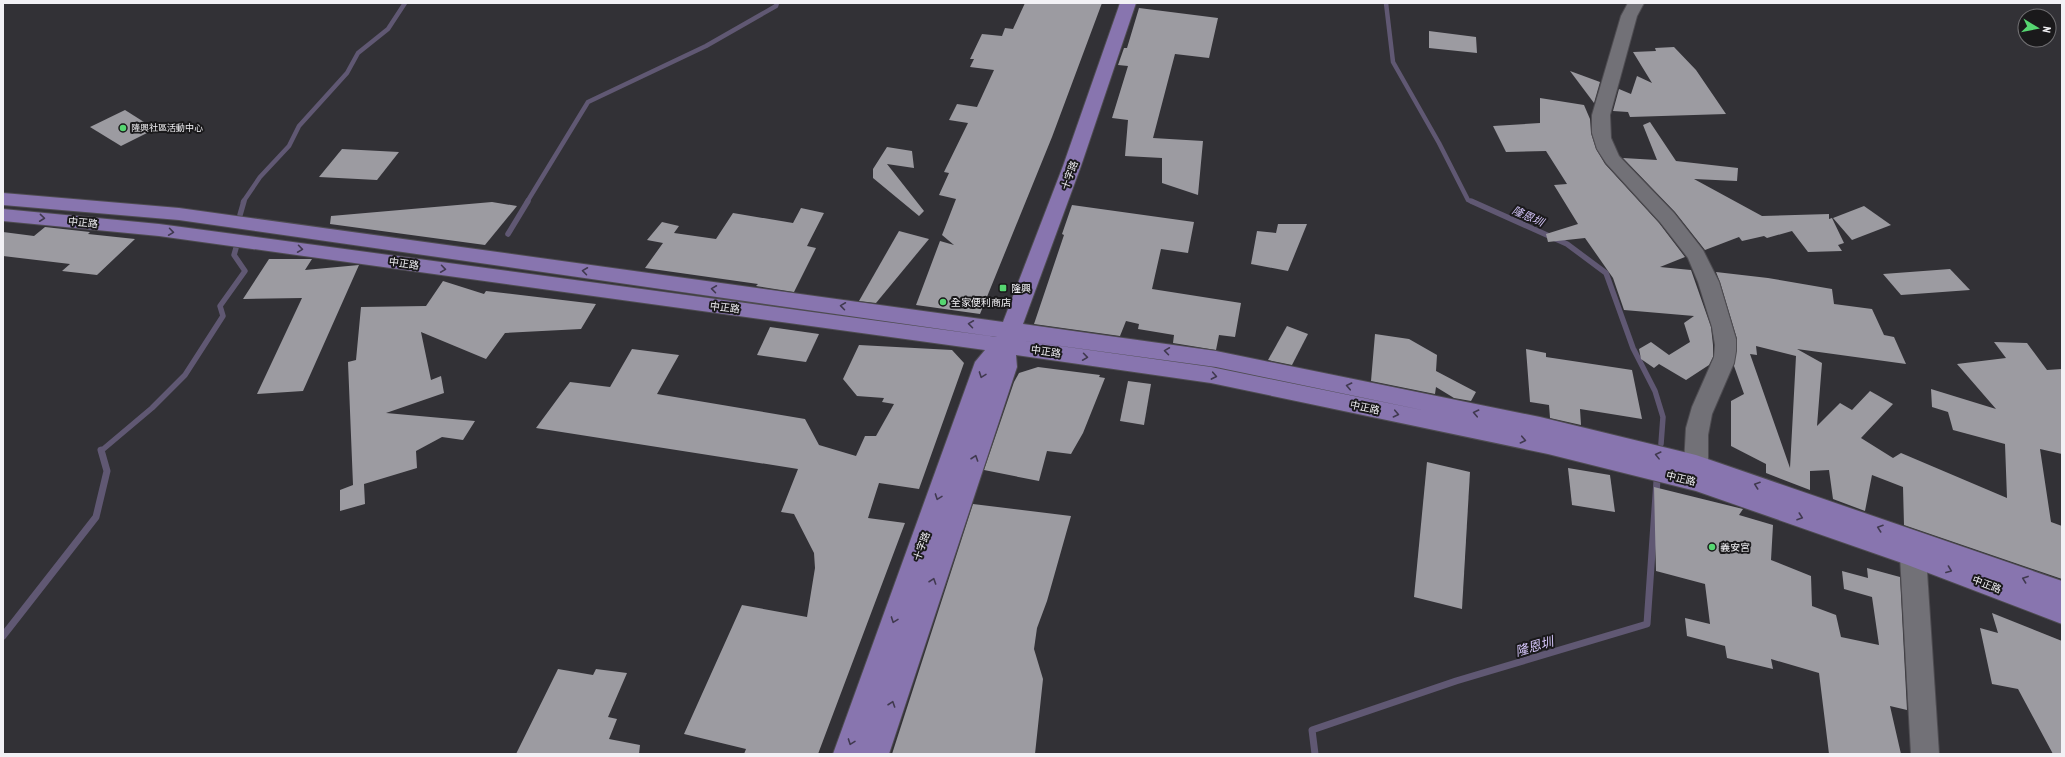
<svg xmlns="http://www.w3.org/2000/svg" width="2065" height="757" font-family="'PT Sans Narrow','Noto Sans TC',sans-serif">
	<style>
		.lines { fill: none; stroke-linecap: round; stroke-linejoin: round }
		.stream-far2 { stroke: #605873; stroke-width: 4.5 }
		.stream-far1 { stroke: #605873; stroke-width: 5.5 }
		.stream { stroke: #605873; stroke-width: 7 }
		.building { fill: #9c9ba1; fill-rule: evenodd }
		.secondary-casing { stroke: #4e4c51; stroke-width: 2 }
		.primary-casing { stroke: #4e4c51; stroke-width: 2 }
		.secondary { fill: #727177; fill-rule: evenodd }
		.primary { fill: #8875af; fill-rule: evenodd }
		.oneway { stroke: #40394f }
		.poi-dot { fill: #56d671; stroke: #1a191b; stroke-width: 1.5 }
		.labels { text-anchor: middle; stroke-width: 4; stroke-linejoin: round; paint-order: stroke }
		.far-poi-label { font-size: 9px; fill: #f2f1f5; stroke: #1a191b; text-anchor: start }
		.street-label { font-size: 10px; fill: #f2f1f5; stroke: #1a191b }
		.poi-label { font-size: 10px; fill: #f2f1f5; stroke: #1a191b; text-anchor: start }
		.water-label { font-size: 11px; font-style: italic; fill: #d4c5f9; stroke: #1a191b }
		.near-water-label { font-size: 13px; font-style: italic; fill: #d4c5f9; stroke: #1a191b }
	</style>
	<rect width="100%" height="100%" fill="#323136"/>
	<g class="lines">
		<g class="stream-far2">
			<polyline points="1386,3 1393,62 1439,143 1468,200 1473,202"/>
			<polyline points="243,202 260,177 289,146 299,126 347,73 358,53 388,29 405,3"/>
			<polyline points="527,202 588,102 706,46 776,6 777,3"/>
		</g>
		<g class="stream-far1">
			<polyline points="1471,201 1567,244 1606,273 1633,348 1655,391 1663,417 1661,444"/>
			<polyline points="240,215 244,201"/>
			<polyline points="508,234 528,201"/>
			<polyline points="101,451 152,408 185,375 223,316 220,306 245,271 234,255 236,248"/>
		</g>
		<g class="stream">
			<polyline points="3,636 96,517 107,471 101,450"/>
			<polyline points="1315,754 1312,730 1456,681 1647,624 1657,480"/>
		</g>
	</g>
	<g class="building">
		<polygon points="1025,3 1102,3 1052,137 980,314 916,305 940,241 954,245 942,235 956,199 939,195 949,173 944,172 968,123 949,120 957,104 977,107 994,70 970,67 974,59 970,59 982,34 1002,36 1005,28 1013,29"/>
		<polygon points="1139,8 1218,18 1209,58 1175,54 1153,138 1203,141 1198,195 1162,183 1162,158 1125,156 1128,120 1112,118 1128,66 1118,65 1124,48 1127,48"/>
		<polygon points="1429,31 1476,37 1477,53 1429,48"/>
		<polygon points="1674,47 1696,70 1726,114 1630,117 1628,112 1613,111 1619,89 1631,94 1637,76 1652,83 1633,52 1656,51 1655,48"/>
		<polygon points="1570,71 1600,82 1594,103"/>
		<polygon points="1540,98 1584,105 1590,119 1591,133 1596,149 1605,164 1659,223 1685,257 1660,267 1691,270 1711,327 1713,345 1713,357 1709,365 1686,380 1659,364 1654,368 1641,359 1639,349 1651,342 1669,355 1690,342 1684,323 1694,316 1624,310 1613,278 1585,238 1548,242 1546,234 1578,224 1554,185 1567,184 1546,151 1506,152 1493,126 1540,123"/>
		<polygon points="125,110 155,129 121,146 90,127"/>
		<polygon points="1650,122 1676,161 1738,168 1737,181 1694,179 1762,216 1829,214 1829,219 1832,218 1844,243 1838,245 1842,251 1808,252 1792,231 1767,238 1764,236 1742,241 1739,237 1705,250 1675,212 1623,158 1657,160 1643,125"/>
		<polygon points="887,147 912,151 914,168 887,164 924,211 919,216 873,178 873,169"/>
		<polygon points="342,149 399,152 377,180 319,177"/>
		<polygon points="492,202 517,206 485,245 330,224 331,216"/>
		<polygon points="1072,205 1194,222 1188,253 1161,249 1152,289 1241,303 1235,337 1219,335 1216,350 1173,343 1174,335 1138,329 1139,324 1126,321 1120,336 1034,324 1064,235 1062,234"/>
		<polygon points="1864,206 1891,225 1852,240 1833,218"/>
		<polygon points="801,208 824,213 807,246 816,248 794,292 756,286 758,284 645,268 663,243 647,240 662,222 679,226 674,233 716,239 733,213 793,223"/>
		<polygon points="1278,224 1307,224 1288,271 1251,264 1257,231 1276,233"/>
		<polygon points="45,227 90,232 88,234 135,239 97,275 62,271 70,264 3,256 3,232 34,236"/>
		<polygon points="899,231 929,239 876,303 859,301"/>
		<polygon points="269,259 312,259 305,270 359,265 303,391 257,394 302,298 243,299"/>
		<polygon points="1950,269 1970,290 1901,295 1883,274"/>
		<path d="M 1716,272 L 1768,278 L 1832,289 L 1834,304 L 1872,309 L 1884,335 L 1894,337 L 1906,364 L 1797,349 L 1822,363 L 1817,426 L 1840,403 L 1852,410 L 1870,391 L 1893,404 L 1861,438 L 1893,458 L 1901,453 L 2007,498 L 2005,444 L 1953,430 L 1948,412 L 1932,407 L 1931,389 L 1996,409 L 1957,364 L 2006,358 L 1994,342 L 2027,343 L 2047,370 L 2062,369 L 2062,454 L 2040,449 L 2051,522 L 2062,526 L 2062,579 L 1904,525 L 1903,487 L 1872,475 L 1865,511 L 1833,499 L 1829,470 L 1810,471 L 1810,490 L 1766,473 L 1766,464 L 1731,446 L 1731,401 L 1744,394 L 1734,366 L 1737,339 L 1720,282 ZM 1756,346 L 1796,356 L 1790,468 L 1750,354 L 1757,355 Z"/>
		<polygon points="443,281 484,294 486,291 596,304 581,329 505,333 486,359 421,332 431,380 441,376 444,393 386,413 475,421 463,440 442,437 416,451 417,468 364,484 365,504 340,511 340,490 353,485 348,362 356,360 361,307 426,306"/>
		<polygon points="1287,326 1308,334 1292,365 1268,360"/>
		<polygon points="770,327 819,334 806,362 757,355"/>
		<polygon points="1375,334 1409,339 1437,355 1436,371 1476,392 1471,401 1454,398 1436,387 1435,394 1371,381"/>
		<polygon points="859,345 952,350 964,363 919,489 879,483 868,518 905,523 818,754 744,754 746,749 684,734 742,605 807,617 815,568 814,553 794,514 781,512 798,469 536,428 570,382 610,387 632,349 679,355 657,394 805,419 819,445 856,456 865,436 876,436 894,404 882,402 884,398 857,396 843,379"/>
		<polygon points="1526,349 1546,353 1546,357 1632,370 1642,419 1580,409 1581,425 1550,418 1549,405 1530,402"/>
		<polygon points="1038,367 1100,375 1099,377 1105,378 1083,433 1071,454 1047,451 1039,481 984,470 1014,382 1019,373"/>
		<polygon points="1128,381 1151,384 1144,425 1120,421"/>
		<polygon points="1427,462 1470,472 1462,609 1414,597"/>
		<polygon points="1568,468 1610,475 1615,512 1572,505"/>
		<polygon points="1654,487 1743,509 1739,515 1773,525 1771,560 1811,576 1812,606 1836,615 1841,637 1879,645 1872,597 1844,589 1842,571 1868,578 1867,568 1900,577 1907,710 1890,706 1901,754 1829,754 1819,673 1771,659 1773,669 1727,658 1725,646 1687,636 1685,618 1710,624 1705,584 1656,571"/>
		<polygon points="973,504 1071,516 1047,601 1037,628 1034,649 1043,679 1035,754 892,754"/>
		<polygon points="1992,613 2062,641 2062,754 2053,754 2018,689 1992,684 1980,628 1998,633"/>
		<polygon points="558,669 593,675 596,669 627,673 608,717 617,719 609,739 640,745 639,754 516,754"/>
	</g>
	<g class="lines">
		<defs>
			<g id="secondary">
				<polygon points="1628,3 1644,3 1637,16 1610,115 1611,138 1619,156 1674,213 1703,250 1719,282 1736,339 1736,351 1734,363 1712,414 1708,435 1708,464 1704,471 1696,473 1688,471 1684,464 1686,428 1692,407 1714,357 1715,345 1712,327 1698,282 1688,258 1660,222 1606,163 1597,149 1592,133 1592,115 1621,16"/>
				<polygon points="1913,545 1922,548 1926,556 1939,754 1911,754 1900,556 1904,548"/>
			</g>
			<path id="primary" d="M 1120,3 L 1136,3 L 1081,166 L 1023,324 L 1216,351 L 1540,417 L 1696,455 L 2062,581 L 2062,624 L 1905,564 L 1696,491 L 1548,454 L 1211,383 L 1016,355 L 1017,367 L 889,754 L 833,754 L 975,362 L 985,350 L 159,236 L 3,221 L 3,209 L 159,224 L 997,337 L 179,220 L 3,205 L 3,193 L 179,208 L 1003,322 L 1063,166 ZM 1017,340 L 1216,367 L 1427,411 L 1211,367 Z"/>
		</defs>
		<use href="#secondary" class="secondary-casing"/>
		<use href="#primary" class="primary-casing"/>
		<use href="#secondary" class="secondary"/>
		<use href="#primary" class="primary"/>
	</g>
	<defs><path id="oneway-chevron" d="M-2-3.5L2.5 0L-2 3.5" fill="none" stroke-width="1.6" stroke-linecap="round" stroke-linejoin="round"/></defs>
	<g class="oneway">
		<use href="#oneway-chevron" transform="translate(42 218) rotate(6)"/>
		<use href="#oneway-chevron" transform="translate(171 232) rotate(8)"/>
		<use href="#oneway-chevron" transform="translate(300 249) rotate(8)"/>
		<use href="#oneway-chevron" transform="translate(443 269) rotate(8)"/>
		<use href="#oneway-chevron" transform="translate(585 271) rotate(-172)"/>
		<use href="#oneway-chevron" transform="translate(714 289) rotate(-172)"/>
		<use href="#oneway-chevron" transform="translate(843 306) rotate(-172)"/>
		<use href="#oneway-chevron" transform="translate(971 324) rotate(-172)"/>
		<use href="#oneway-chevron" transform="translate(1167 351) rotate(-172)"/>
		<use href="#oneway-chevron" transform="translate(1085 357) rotate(8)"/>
		<use href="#oneway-chevron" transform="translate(982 375) rotate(110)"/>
		<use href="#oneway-chevron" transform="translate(1214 376) rotate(11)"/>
		<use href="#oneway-chevron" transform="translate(1349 386) rotate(-168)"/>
		<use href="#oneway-chevron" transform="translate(1476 413) rotate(-168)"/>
		<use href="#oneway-chevron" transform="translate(1396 414) rotate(12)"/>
		<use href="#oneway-chevron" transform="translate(1523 440) rotate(12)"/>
		<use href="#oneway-chevron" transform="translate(1658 455) rotate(-166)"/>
		<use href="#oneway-chevron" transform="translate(975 458) rotate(-71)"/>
		<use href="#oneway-chevron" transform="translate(1757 485) rotate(-161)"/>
		<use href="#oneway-chevron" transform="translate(938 497) rotate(110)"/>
		<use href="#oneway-chevron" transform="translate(1800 517) rotate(19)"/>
		<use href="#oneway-chevron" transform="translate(1880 528) rotate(-161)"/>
		<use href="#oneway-chevron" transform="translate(1949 570) rotate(21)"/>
		<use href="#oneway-chevron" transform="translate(2025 579) rotate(-160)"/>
		<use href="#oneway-chevron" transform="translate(933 581) rotate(-71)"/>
		<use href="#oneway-chevron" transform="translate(894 620) rotate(110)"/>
		<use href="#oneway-chevron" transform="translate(892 704) rotate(-71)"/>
		<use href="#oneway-chevron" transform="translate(851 742) rotate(110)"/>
	</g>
	<g class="poi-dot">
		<circle cx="123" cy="128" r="4"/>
		<rect x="999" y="284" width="8" height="8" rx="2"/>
		<circle cx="943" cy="302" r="4"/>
		<circle cx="1712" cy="547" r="4"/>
	</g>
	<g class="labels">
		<g class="far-poi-label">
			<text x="131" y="131">隆興社區活動中心</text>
		</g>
		<g class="street-label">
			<text transform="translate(1069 175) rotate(-70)" y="4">十字路</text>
			<text transform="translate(83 222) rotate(6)" y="4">中正路</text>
			<text transform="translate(404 263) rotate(8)" y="4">中正路</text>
			<text transform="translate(725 307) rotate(7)" y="4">中正路</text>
			<text transform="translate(1046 351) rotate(8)" y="4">中正路</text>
			<text transform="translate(1365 407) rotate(12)" y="4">中正路</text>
			<text transform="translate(1681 478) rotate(14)" y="4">中正路</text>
			<text transform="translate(921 546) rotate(-70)" y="4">十字路</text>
			<text transform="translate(1987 584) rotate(21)" y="4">中正路</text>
		</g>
		<g class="poi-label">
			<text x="1011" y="292">隆興</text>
			<text x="951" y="306">全家便利商店</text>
			<text x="1720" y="551">義安宮</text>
		</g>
		<g class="water-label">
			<text transform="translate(1528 216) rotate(24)" y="4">隆恩圳</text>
		</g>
		<g class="near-water-label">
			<text transform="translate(1534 646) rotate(-16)" y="5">隆恩圳</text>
		</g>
	</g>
	<rect width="2065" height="757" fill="none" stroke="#f2f1f5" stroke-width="8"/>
	<g transform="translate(2037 28) rotate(100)"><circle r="19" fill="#1a191b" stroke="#706f72"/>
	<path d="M0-3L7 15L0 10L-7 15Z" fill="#56d671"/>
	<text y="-6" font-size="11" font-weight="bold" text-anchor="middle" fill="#f2f1f5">N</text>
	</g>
</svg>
